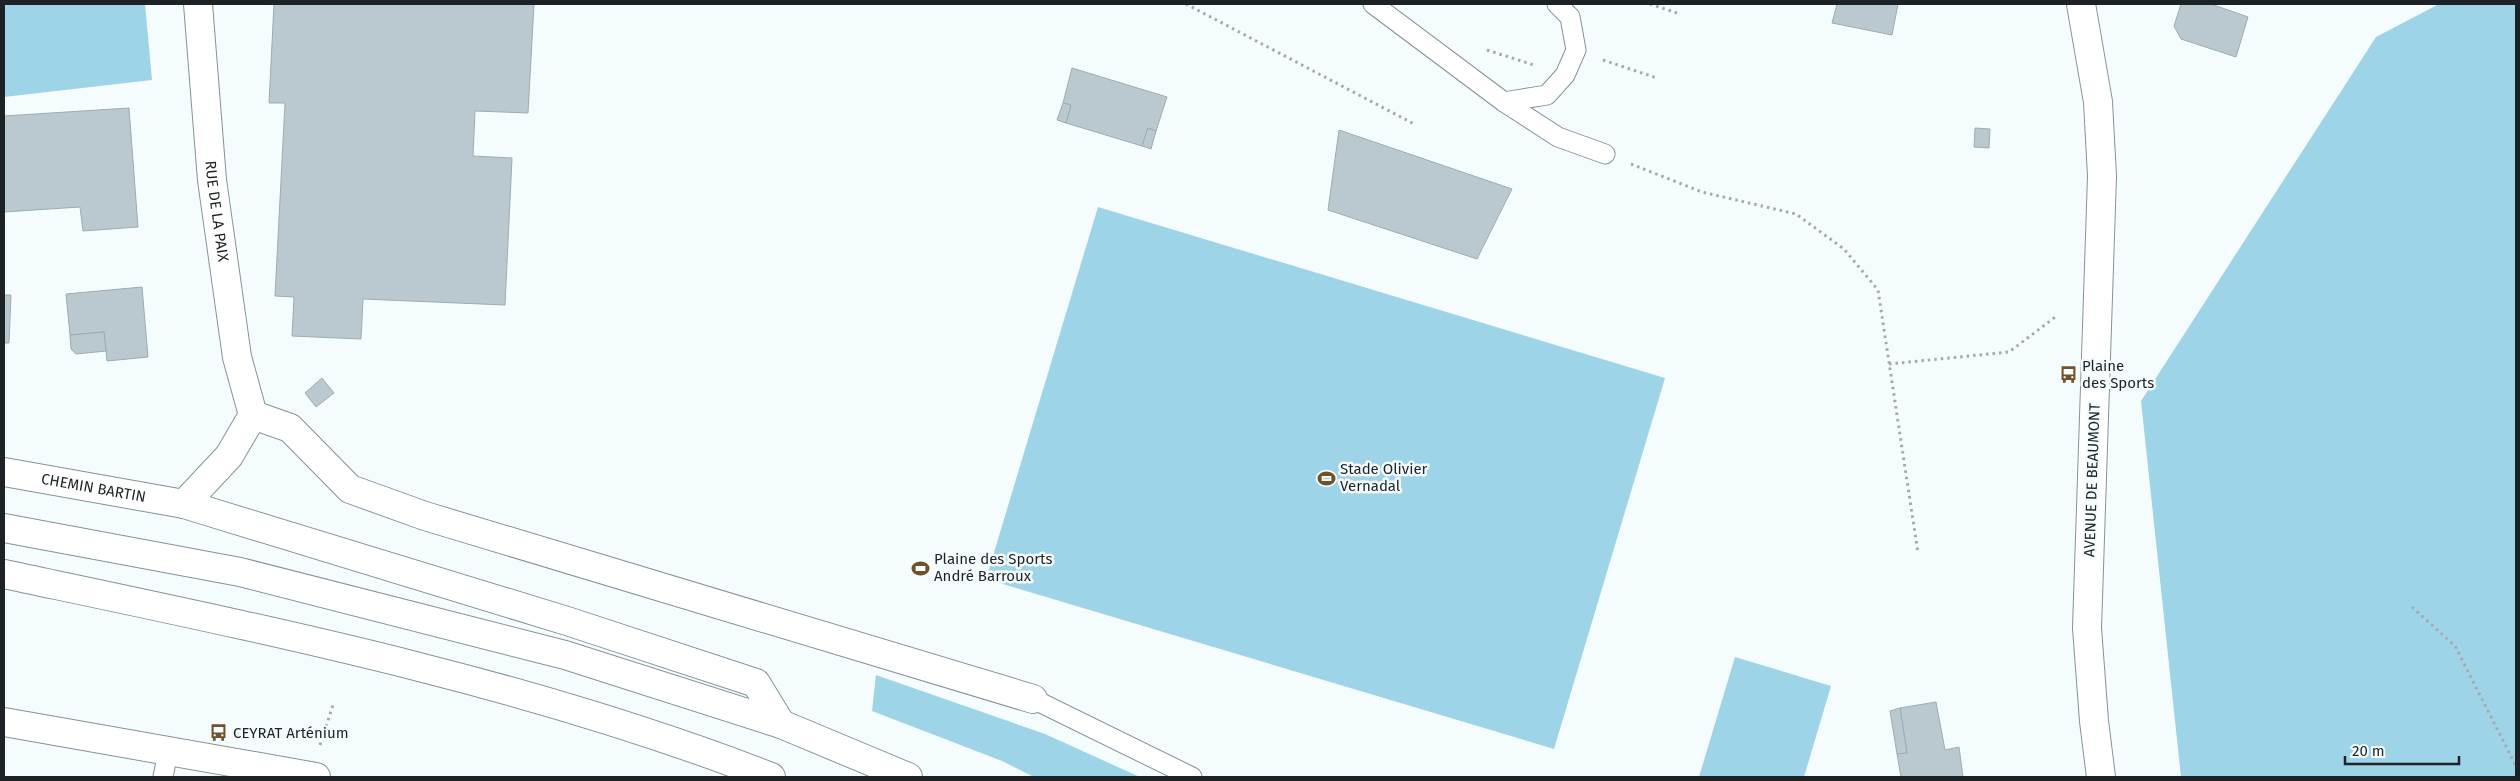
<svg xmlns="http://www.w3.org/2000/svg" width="2520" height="781" font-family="'Fira Sans',sans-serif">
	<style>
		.green { fill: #9ed4e8 }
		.building { fill: #b9c9cf; stroke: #9dacb2 }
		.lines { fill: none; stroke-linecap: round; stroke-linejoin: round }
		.service-casing { stroke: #849398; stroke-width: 21 }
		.minor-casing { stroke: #849398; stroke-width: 30 }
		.tertiary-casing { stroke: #849398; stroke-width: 30 }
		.secondary-casing { stroke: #849398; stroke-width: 30 }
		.trunk-casing { stroke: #849398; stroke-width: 30 }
		.path { stroke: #a3aaac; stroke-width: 3; stroke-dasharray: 2.5 4; stroke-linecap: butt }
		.service { stroke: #fff; stroke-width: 19 }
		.minor { stroke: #fff; stroke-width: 28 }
		.tertiary { stroke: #fff; stroke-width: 28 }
		.secondary { stroke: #fff; stroke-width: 28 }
		.trunk { stroke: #fff; stroke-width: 28 }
		.labels { text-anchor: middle; stroke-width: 5; stroke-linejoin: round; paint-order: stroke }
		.street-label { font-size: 15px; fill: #1c2225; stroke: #f5fcfe }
		.poi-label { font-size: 15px; fill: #1c2225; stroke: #f5fcfe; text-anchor: start }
	</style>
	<rect width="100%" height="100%" fill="#f5fcfe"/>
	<g class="green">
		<polygon points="4,4 145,4 152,80 4,97"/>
		<polygon points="2439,4 2516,4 2516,777 2181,777 2141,401 2376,37"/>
		<polygon points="1098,207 1665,378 1554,749 986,579"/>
		<polygon points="1735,657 1831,686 1804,777 1699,777"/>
		<polygon points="876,675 1045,734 1140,777 1034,777 1002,761 872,711"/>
	</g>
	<g class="building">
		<polygon points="274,4 534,4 528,113 475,111 473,156 512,158 505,305 363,299 361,339 292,336 294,297 275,296 285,103 269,103"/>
		<polygon points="1837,4 1898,4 1892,35 1832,23"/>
		<polygon points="2181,4 2211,4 2248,17 2236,57 2181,39 2174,26"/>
		<polygon points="1072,68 1167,97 1156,131 1148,128 1142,146 1066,123 1071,105 1063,103"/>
		<polygon points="1063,103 1071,105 1066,123 1057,120"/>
		<polygon points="129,108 138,227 83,231 80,207 4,212 4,116"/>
		<polygon points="1148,128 1156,131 1151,149 1142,146"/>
		<polygon points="1975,128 1990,129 1989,148 1974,147"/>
		<polygon points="1339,130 1512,189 1477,259 1328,210"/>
		<polygon points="142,287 148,357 107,361 104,332 70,335 66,294"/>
		<polygon points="4,295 11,295 9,343 4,343"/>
		<polygon points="104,332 106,351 76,354 71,349 70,335"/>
		<polygon points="322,378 334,393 316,407 305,393"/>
		<polygon points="1936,702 1945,750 1959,747 1963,777 1901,777 1897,754 1907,753 1900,708"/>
		<polygon points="1900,708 1907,753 1897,754 1890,711"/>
	</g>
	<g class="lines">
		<defs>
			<g id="service">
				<polyline points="1373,4 1504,102 1547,95 1565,75 1576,50 1570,17 1557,4"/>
				<polyline points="1504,102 1558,137 1605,154"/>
				<polyline points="1033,699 1192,777"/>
				<polyline points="163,777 168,752"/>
			</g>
			<g id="minor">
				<path id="s1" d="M 198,4 L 212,180 L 237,357 L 253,415"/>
				<polyline points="253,415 290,428 350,489 425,516 1033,699"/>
				<polyline points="184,504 229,456 253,415"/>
				<polyline points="4,722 316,777"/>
			</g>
			<g id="tertiary">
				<path id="s2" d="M 4,472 L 184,504"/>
			</g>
			<polyline id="secondary" points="2081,4 2098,102 2102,176 2087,628 2094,721 2101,777"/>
			<g id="trunk">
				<polyline points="184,504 567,621 756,683 781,724"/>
				<polyline points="4,528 240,572 565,655 781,724 908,777"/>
				<path d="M 4,574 C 263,629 524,681 771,777"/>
			</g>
		</defs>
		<use href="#service" class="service-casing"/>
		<use href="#minor" class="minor-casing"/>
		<use href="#tertiary" class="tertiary-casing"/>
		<use href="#secondary" class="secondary-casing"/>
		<use href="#trunk" class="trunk-casing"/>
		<g class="path">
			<polyline points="1186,4 1416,125"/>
			<polyline points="1650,4 1680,14"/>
			<polyline points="1487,50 1534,65"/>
			<polyline points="1603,60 1657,78"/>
			<polyline points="1631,164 1702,192 1796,214 1844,249 1878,290 1918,553"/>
			<polyline points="1889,364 2009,352 2058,315"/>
			<polyline points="2412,607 2455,646 2516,766"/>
			<polyline points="320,745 334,702"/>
		</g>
		<use href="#service" class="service"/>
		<use href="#minor" class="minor"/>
		<use href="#tertiary" class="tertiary"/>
		<use href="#secondary" class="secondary"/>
		<use href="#trunk" class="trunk"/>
	</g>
	<defs>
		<symbol id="bus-bare" viewBox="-9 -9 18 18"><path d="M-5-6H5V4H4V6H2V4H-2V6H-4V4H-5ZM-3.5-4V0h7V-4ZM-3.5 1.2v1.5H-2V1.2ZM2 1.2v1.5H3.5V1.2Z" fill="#715127" stroke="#f5fcfe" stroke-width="2.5" paint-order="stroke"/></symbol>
		<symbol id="stadium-bare" viewBox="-9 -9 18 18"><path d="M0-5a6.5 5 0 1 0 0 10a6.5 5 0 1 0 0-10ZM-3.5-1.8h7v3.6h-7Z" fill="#715127" stroke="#f5fcfe" stroke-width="2.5" paint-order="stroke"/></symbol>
	</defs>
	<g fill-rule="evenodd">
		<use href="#bus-bare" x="2056" y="362" width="25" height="25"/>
		<use href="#stadium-bare" x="1314" y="466" width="25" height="25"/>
		<use href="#stadium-bare" x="908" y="556" width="25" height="25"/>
		<use href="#bus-bare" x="206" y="720" width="25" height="25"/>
	</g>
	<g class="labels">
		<g class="street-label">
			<text dy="5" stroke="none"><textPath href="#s1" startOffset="208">RUE DE LA PAIX</textPath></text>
			<text transform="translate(2092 480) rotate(-88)" y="5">AVENUE DE BEAUMONT</text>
			<text dy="5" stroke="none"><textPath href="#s2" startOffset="91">CHEMIN BARTIN</textPath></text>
		</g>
		<g class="poi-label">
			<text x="2082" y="371">Plaine<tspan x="2082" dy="17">des Sports</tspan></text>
			<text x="1340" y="474">Stade Olivier<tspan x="1340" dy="17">Vernadal</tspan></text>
			<text x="934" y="564">Plaine des Sports<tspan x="934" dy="17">André Barroux</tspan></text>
			<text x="233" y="738">CEYRAT Arténium</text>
		</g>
	</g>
	<rect width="2520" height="781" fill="none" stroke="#1c2225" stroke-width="10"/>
	<path d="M2345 756v8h114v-8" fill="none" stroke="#1c2225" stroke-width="2.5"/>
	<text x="2352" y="756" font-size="15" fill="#1c2225" stroke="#f5fcfe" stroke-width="4" paint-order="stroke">20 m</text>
</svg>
